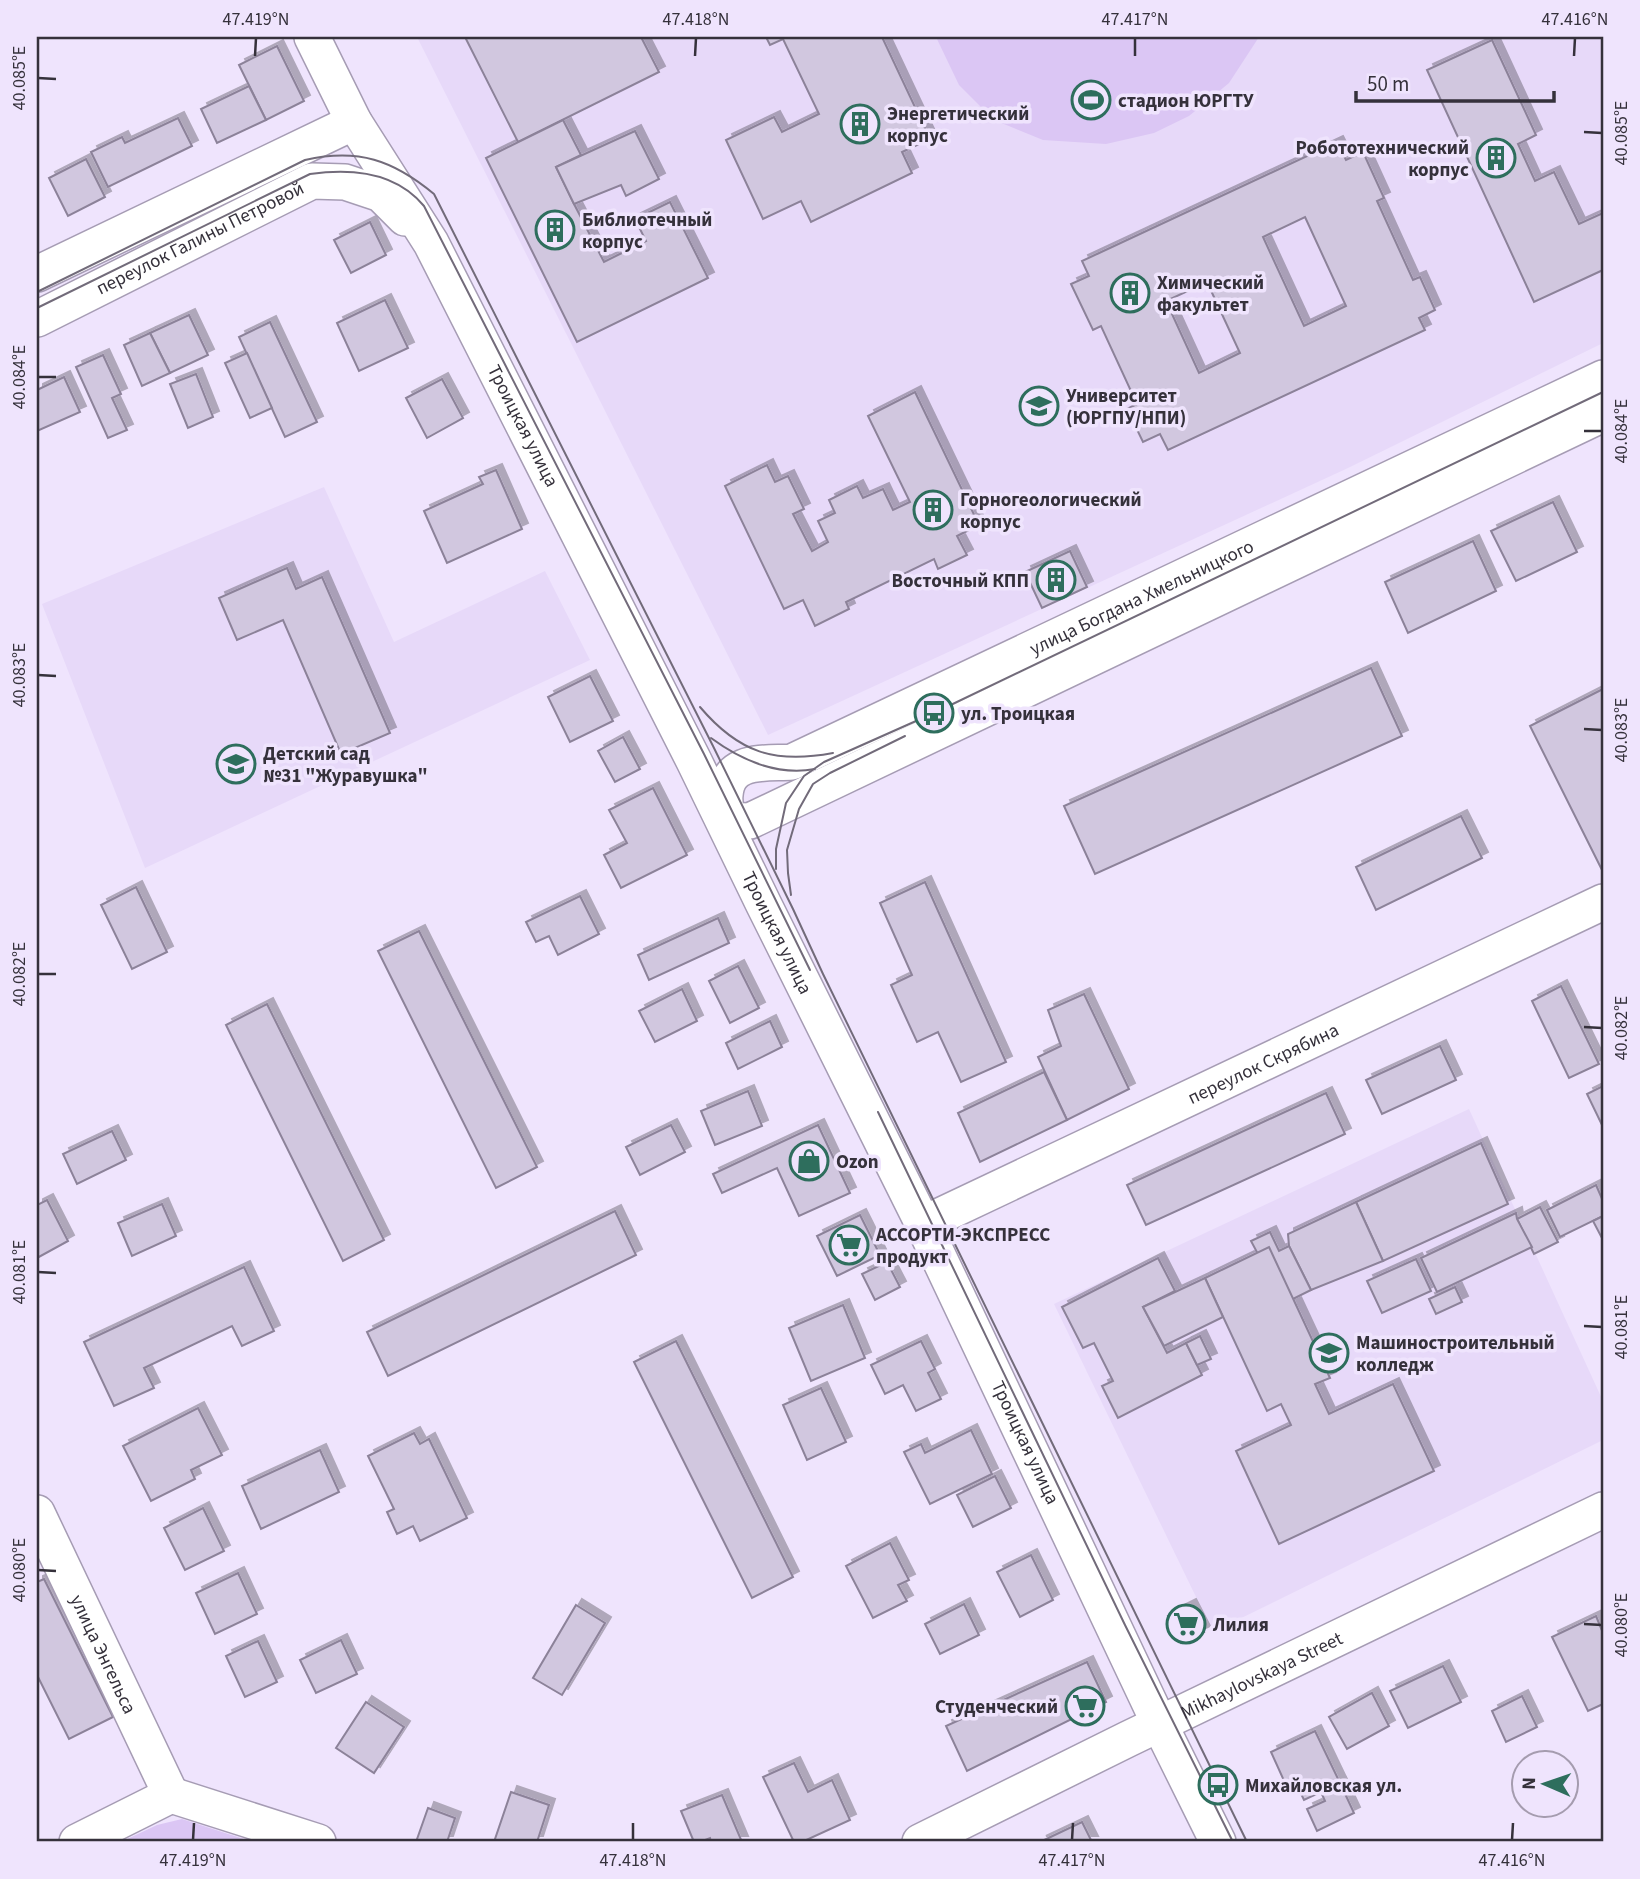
<svg xmlns="http://www.w3.org/2000/svg" width="1640" height="1879" font-family="'Source Sans 3',sans-serif">
	<style>
		.built { fill: #e7d9f9 }
		.green { fill: #dbc6f4 }
		.building { fill: #d1c7df; stroke: #8c8299; stroke-width: 2; fill-rule: evenodd; filter: url(#shadow) }
		.lines { fill: none; stroke-linecap: round; stroke-linejoin: round }
		.minor-casing { stroke: #a69cb4; stroke-width: 38 }
		.minor { stroke: #fff; stroke-width: 35 }
		.tram { stroke: #726b7a; stroke-width: 2 }
		.ticks { fill: none; stroke: #35313b; stroke-width: 2.5 }
		.labels { text-anchor: middle; stroke-width: 7; stroke-linejoin: round; paint-order: stroke }
		.poi-label { font-size: 19px; font-weight: bold; fill: #35313b; stroke: #efe4fd; text-anchor: start }
		.street-label { font-size: 19px; fill: #35313b; stroke: #efe4fd }
		.neatline { fill: none; stroke: #35313b; stroke-width: 2.5 }
		.ticks-label { font-size: 18px; text-anchor: middle; fill: #35313b }
	</style>
	<defs>
		<filter id="shadow"><feDropShadow dx="6" dy="-6" stdDeviation="0" flood-color="#0004"/></filter>
	</defs>
	<rect width="100%" height="100%" fill="#efe4fd"/>
	<g class="built">
		<polygon points="417,37 1603,37 1603,343 1348,468 768,735"/>
		<polygon points="324,487 394,642 545,571 590,660 145,868 42,604"/>
		<polygon points="1469,1109 1603,1401 1603,1440 1213,1632 1054,1304"/>
	</g>
	<g class="green">
		<polygon points="936,37 1259,37 1229,83 1189,116 1154,133 1106,144 1043,140 994,120 959,85"/>
		<polygon points="182,1819 253,1842 121,1842 157,1825"/>
	</g>
	<g class="building">
		<polygon points="465,37 641,37 659,72 518,142"/>
		<polygon points="766,37 882,37 930,139 902,152 912,173 811,222 801,201 763,219 726,140 774,117 782,132 819,114 783,39 770,45"/>
		<polygon points="1492,40 1536,135 1518,144 1535,181 1554,172 1579,224 1603,213 1603,270 1534,302 1427,70"/>
		<polygon points="277,46 304,101 266,120 239,65"/>
		<polygon points="249,86 266,120 217,143 201,109"/>
		<polygon points="178,118 192,146 108,187 91,152 122,137 125,143"/>
		<polygon points="563,120 581,155 556,167 574,204 604,262 646,241 635,219 670,202 708,278 577,342 486,158"/>
		<polygon points="635,131 659,179 626,196 621,185 574,204 556,167"/>
		<path d="M 1337,142 L 1346,160 L 1363,152 L 1384,198 L 1377,201 L 1413,280 L 1420,277 L 1435,310 L 1419,318 L 1425,330 L 1168,450 L 1160,434 L 1143,442 L 1127,409 L 1137,404 L 1101,326 L 1093,330 L 1071,284 L 1089,276 L 1082,261 ZM 1305,217 L 1346,306 L 1304,326 L 1263,237 ZM 1207,282 L 1240,353 L 1199,373 L 1166,301 Z"/>
		<polygon points="86,159 105,197 68,216 49,178"/>
		<polygon points="370,222 386,255 351,273 334,240"/>
		<polygon points="385,300 408,348 359,371 337,323"/>
		<polygon points="189,315 208,355 170,373 150,333"/>
		<polygon points="270,322 317,422 285,437 239,337"/>
		<polygon points="150,333 170,373 142,386 124,345"/>
		<polygon points="247,353 272,408 250,418 225,363"/>
		<polygon points="103,355 121,394 112,398 127,430 108,438 76,367"/>
		<polygon points="196,374 213,417 188,428 170,384"/>
		<polygon points="64,377 80,412 37,431 37,390"/>
		<polygon points="442,379 463,418 427,438 406,398"/>
		<polygon points="915,392 979,525 957,536 967,555 938,569 934,559 846,602 849,609 815,626 803,600 784,609 725,486 767,465 775,482 788,476 804,509 793,514 812,551 828,542 818,521 835,513 829,500 857,486 863,498 883,489 893,510 910,502 868,416"/>
		<polygon points="496,470 522,529 447,563 424,511 483,484 479,477"/>
		<polygon points="1553,502 1577,552 1516,581 1491,531"/>
		<polygon points="1473,541 1496,591 1408,633 1385,582"/>
		<polygon points="1070,551 1087,587 1042,608 1025,572"/>
		<polygon points="287,568 296,589 322,577 390,733 341,754 283,620 237,640 219,598"/>
		<polygon points="1371,668 1402,736 1095,874 1064,806"/>
		<polygon points="590,676 613,721 570,742 548,697"/>
		<polygon points="1603,689 1603,872 1530,726"/>
		<polygon points="623,737 640,769 615,782 598,751"/>
		<polygon points="653,788 687,855 621,888 604,855 627,843 609,810"/>
		<polygon points="1461,816 1482,858 1376,910 1356,867"/>
		<polygon points="925,882 1006,1062 961,1082 938,1032 917,1042 891,985 912,975 880,903"/>
		<polygon points="136,887 167,952 132,969 101,905"/>
		<polygon points="580,896 599,934 558,955 549,936 536,942 526,922"/>
		<polygon points="718,918 729,943 649,980 638,955"/>
		<polygon points="419,931 537,1167 496,1188 378,951"/>
		<polygon points="738,966 759,1008 730,1023 709,981"/>
		<polygon points="1561,986 1599,1064 1569,1078 1532,1001"/>
		<polygon points="682,989 697,1021 655,1042 639,1011"/>
		<polygon points="1084,994 1129,1089 1067,1120 1038,1057 1061,1046 1048,1010"/>
		<polygon points="267,1004 384,1240 343,1261 226,1025"/>
		<polygon points="770,1021 782,1047 738,1069 726,1043"/>
		<polygon points="1440,1046 1456,1080 1382,1114 1366,1080"/>
		<polygon points="1044,1072 1067,1120 980,1162 958,1113"/>
		<polygon points="1603,1086 1603,1127 1587,1094"/>
		<polygon points="748,1091 762,1126 715,1145 701,1111"/>
		<polygon points="1326,1093 1345,1134 1146,1225 1127,1185"/>
		<polygon points="671,1125 685,1152 640,1175 626,1147"/>
		<polygon points="818,1125 850,1193 799,1216 777,1168 722,1193 713,1174"/>
		<polygon points="112,1131 126,1160 77,1184 63,1154"/>
		<polygon points="1481,1143 1508,1204 1383,1261 1356,1202"/>
		<polygon points="1596,1185 1603,1201 1603,1216 1560,1237 1547,1210"/>
		<polygon points="47,1200 68,1241 37,1258 37,1205"/>
		<polygon points="1356,1202 1383,1261 1311,1290 1289,1246 1288,1234"/>
		<polygon points="162,1204 176,1236 132,1256 118,1223"/>
		<polygon points="1540,1207 1558,1242 1534,1254 1517,1219"/>
		<polygon points="615,1211 636,1255 388,1376 367,1332"/>
		<polygon points="1516,1213 1517,1219 1532,1247 1437,1292 1421,1258"/>
		<polygon points="860,1215 880,1255 837,1276 817,1236"/>
		<polygon points="1603,1216 1603,1240 1593,1221"/>
		<polygon points="1270,1232 1279,1251 1289,1246 1311,1290 1291,1300 1268,1252 1259,1256 1251,1241"/>
		<polygon points="1269,1247 1330,1378 1315,1384 1329,1414 1393,1384 1434,1471 1279,1544 1236,1451 1291,1425 1281,1404 1267,1411 1205,1278"/>
		<polygon points="1158,1258 1175,1291 1143,1307 1167,1353 1186,1343 1202,1375 1118,1418 1102,1386 1113,1381 1094,1343 1083,1348 1062,1307"/>
		<polygon points="1416,1259 1431,1291 1382,1313 1367,1281"/>
		<polygon points="887,1262 900,1287 875,1300 862,1274"/>
		<polygon points="244,1267 274,1331 242,1346 232,1326 144,1368 154,1388 114,1406 84,1342"/>
		<polygon points="1205,1278 1223,1317 1164,1346 1143,1307"/>
		<polygon points="1455,1287 1462,1302 1436,1314 1429,1299"/>
		<polygon points="843,1305 865,1358 811,1381 789,1328"/>
		<polygon points="1200,1336 1211,1359 1197,1365 1186,1343"/>
		<polygon points="676,1341 793,1577 752,1598 634,1362"/>
		<polygon points="921,1341 935,1369 928,1373 941,1399 916,1411 903,1385 885,1394 871,1365"/>
		<polygon points="821,1388 846,1442 807,1460 783,1405"/>
		<polygon points="198,1408 222,1455 191,1470 195,1479 151,1501 123,1446"/>
		<polygon points="971,1430 992,1474 930,1504 904,1452 921,1444 925,1453"/>
		<polygon points="414,1433 420,1444 429,1439 467,1518 420,1541 413,1526 397,1534 387,1512 394,1509 368,1456"/>
		<polygon points="320,1450 339,1492 261,1529 242,1486"/>
		<polygon points="995,1476 1011,1508 973,1527 957,1495"/>
		<polygon points="203,1508 224,1551 185,1570 164,1528"/>
		<polygon points="890,1543 909,1580 898,1585 907,1601 873,1618 846,1566"/>
		<polygon points="1031,1555 1053,1600 1020,1617 997,1572"/>
		<polygon points="238,1573 257,1614 215,1634 196,1593"/>
		<polygon points="44,1579 113,1717 69,1739 37,1675 37,1582"/>
		<polygon points="964,1604 979,1635 940,1654 925,1624"/>
		<polygon points="576,1605 605,1623 562,1695 533,1678"/>
		<polygon points="1190,1605 1204,1632 1181,1643 1168,1616"/>
		<polygon points="1596,1616 1603,1633 1603,1704 1588,1711 1552,1637"/>
		<polygon points="341,1640 357,1674 316,1693 300,1660"/>
		<polygon points="258,1641 277,1682 245,1697 226,1656"/>
		<polygon points="1087,1662 1106,1702 967,1771 946,1726"/>
		<polygon points="1443,1666 1461,1702 1408,1728 1390,1691"/>
		<polygon points="1372,1693 1389,1726 1347,1749 1329,1717"/>
		<polygon points="1522,1696 1537,1727 1506,1742 1492,1711"/>
		<polygon points="366,1702 404,1727 374,1773 336,1748"/>
		<polygon points="1315,1731 1340,1783 1304,1800 1294,1779 1285,1783 1271,1752"/>
		<polygon points="794,1763 808,1792 832,1780 850,1820 802,1842 794,1842 763,1777"/>
		<polygon points="1340,1783 1354,1813 1317,1831 1307,1809 1325,1801 1321,1792"/>
		<polygon points="511,1792 549,1805 537,1842 494,1842"/>
		<polygon points="722,1795 742,1842 711,1842 710,1838 700,1842 694,1842 681,1811"/>
		<polygon points="428,1808 455,1818 447,1842 416,1842"/>
		<polygon points="1082,1822 1092,1842 1040,1842"/>
	</g>
	<g class="lines">
		<defs>
			<g id="minor">
				<path id="s1" d="M 312,37 L 354,122 L 431,243 L 694,761 L 764,905 L 923,1224 L 1160,1725 L 1218,1842"/>
				<polyline points="37,274 354,122"/>
				<path id="s2" d="M 37,319 L 312,181 L 345,182 L 381,194 L 405,218"/>
				<path d="M 715,798 C 726,816 728,821 750,821 L 1603,414"/>
				<path id="s3" d="M 728,823 C 727,814 724,803 725,795 C 728,758 764,764 792,762 L 1603,378"/>
				<path id="s4" d="M 923,1224 L 1603,902"/>
				<path id="s5" d="M 37,1513 L 171,1795"/>
				<polyline points="171,1795 318,1842"/>
				<polyline points="77,1842 171,1795"/>
				<path id="s6" d="M 920,1842 L 1128,1739 L 1603,1510"/>
			</g>
		</defs>
		<use href="#minor" class="minor-casing"/>
		<use href="#minor" class="minor"/>
		<g class="tram">
			<path d="M 37,292 L 305,160 C 358,148 393,160 434,194 L 713,746 L 793,909 L 823,974 L 1247,1842"/>
			<path d="M 37,308 L 310,174 C 352,168 396,172 424,206 L 704,754 L 810,970"/>
			<path d="M 700,707 C 739,753 775,764 833,753"/>
			<path d="M 711,738 C 741,760 777,776 815,769"/>
			<polyline points="776,869 776,849 786,803 804,776 824,762 934,713 1603,392"/>
			<polyline points="791,895 788,873 787,850 799,809 813,784 830,773 905,736"/>
			<polyline points="878,1112 1125,1625 1233,1842"/>
		</g>
	</g>
	<path class="ticks" d="M 255,56 L 256,38M 695,56 L 696,38M 1135,56 L 1135,38M 1574,56 L 1575,38M 38,78 L 56,79M 1584,132 L 1602,133M 38,377 L 56,377M 1584,431 L 1602,431M 38,675 L 56,676M 1584,729 L 1602,730M 38,974 L 56,974M 1584,1027 L 1602,1028M 38,1272 L 56,1273M 1584,1326 L 1602,1327M 38,1570 L 56,1571M 1584,1624 L 1602,1625M 193,1840 L 194,1823M 633,1840 L 633,1823M 1072,1840 L 1073,1823M 1512,1840 L 1513,1823"/>
	<defs>
		<symbol id="stadium-ring" viewBox="-11 -11 22 22"><circle r="9.5" fill="#efe4fd" stroke="#2e6e5d" stroke-width="1.5"/><path d="M0-5a6.5 5 0 1 0 0 10a6.5 5 0 1 0 0-10ZM-3.5-1.8h7v3.6h-7Z" fill="#2e6e5d"/></symbol>
		<symbol id="building-ring" viewBox="-11 -11 22 22"><circle r="9.5" fill="#efe4fd" stroke="#2e6e5d" stroke-width="1.5"/><path d="M-4-6H4V6H1V3H-1V6H-4ZM-2.5-4.3h1.7v1.8h-1.7ZM.8-4.3h1.7v1.8H.8ZM-2.5-1h1.7V.8h-1.7ZM.8-1h1.7V.8H.8Z" fill="#2e6e5d"/></symbol>
		<symbol id="university-ring" viewBox="-11 -11 22 22"><circle r="9.5" fill="#efe4fd" stroke="#2e6e5d" stroke-width="1.5"/><path d="M0-5L7-2L0 1L-7-2ZM-4 1L0 2.5L4 1V4Q0 6-4 4Z" fill="#2e6e5d"/></symbol>
		<symbol id="bus-ring" viewBox="-11 -11 22 22"><circle r="9.5" fill="#efe4fd" stroke="#2e6e5d" stroke-width="1.5"/><path d="M-5-6H5V4H4V6H2V4H-2V6H-4V4H-5ZM-3.5-4V0h7V-4ZM-3.5 1.2v1.5H-2V1.2ZM2 1.2v1.5H3.5V1.2Z" fill="#2e6e5d"/></symbol>
		<symbol id="school-ring" viewBox="-11 -11 22 22"><circle r="9.5" fill="#efe4fd" stroke="#2e6e5d" stroke-width="1.5"/><path d="M0-5L7-2L0 1L-7-2ZM-4 1L0 2.5L4 1V4Q0 6-4 4Z" fill="#2e6e5d"/></symbol>
		<symbol id="shop-ring" viewBox="-11 -11 22 22"><circle r="9.5" fill="#efe4fd" stroke="#2e6e5d" stroke-width="1.5"/><path d="M-5-2.5h2.3a2.7 3.5 0 0 1 5.4 0H5L5.5 6h-11ZM-1.5-2.5h3a1.5 2.3 0 0 0-3 0Z" fill="#2e6e5d"/></symbol>
		<symbol id="supermarket-ring" viewBox="-11 -11 22 22"><circle r="9.5" fill="#efe4fd" stroke="#2e6e5d" stroke-width="1.5"/><path d="M-6-5.5h2.5l.6 2H6L4.5 2H-2.5L-4.4-4H-6ZM-1.5 3.2a1.3 1.3 0 1 0 .1 0ZM3 3.2a1.3 1.3 0 1 0 .1 0Z" fill="#2e6e5d"/></symbol>
	</defs>
	<g fill-rule="evenodd">
		<use href="#stadium-ring" x="1069" y="78" width="44" height="44"/>
		<use href="#building-ring" x="838" y="102" width="44" height="44"/>
		<use href="#building-ring" x="1474" y="136" width="44" height="44"/>
		<use href="#building-ring" x="533" y="208" width="44" height="44"/>
		<use href="#building-ring" x="1108" y="271" width="44" height="44"/>
		<use href="#university-ring" x="1017" y="384" width="44" height="44"/>
		<use href="#building-ring" x="911" y="488" width="44" height="44"/>
		<use href="#building-ring" x="1034" y="558" width="44" height="44"/>
		<use href="#bus-ring" x="912" y="691" width="44" height="44"/>
		<use href="#school-ring" x="214" y="742" width="44" height="44"/>
		<use href="#shop-ring" x="787" y="1139" width="44" height="44"/>
		<use href="#supermarket-ring" x="827" y="1223" width="44" height="44"/>
		<use href="#university-ring" x="1307" y="1331" width="44" height="44"/>
		<use href="#supermarket-ring" x="1164" y="1602" width="44" height="44"/>
		<use href="#supermarket-ring" x="1063" y="1684" width="44" height="44"/>
		<use href="#bus-ring" x="1196" y="1763" width="44" height="44"/>
	</g>
	<g class="labels">
		<g class="poi-label">
			<text x="1118" y="107">стадион ЮРГТУ</text>
			<text x="887" y="120">Энергетический<tspan x="887" dy="22">корпус</tspan></text>
			<text x="1469" y="154" text-anchor="end">Робототехнический<tspan x="1469" dy="22">корпус</tspan></text>
			<text x="582" y="226">Библиотечный<tspan x="582" dy="22">корпус</tspan></text>
			<text x="1157" y="289">Химический<tspan x="1157" dy="22">факультет</tspan></text>
			<text x="1066" y="402">Университет<tspan x="1066" dy="22">(ЮРГПУ/НПИ)</tspan></text>
			<text x="960" y="506">Горногеологический<tspan x="960" dy="22">корпус</tspan></text>
			<text x="1029" y="587" text-anchor="end">Восточный КПП</text>
			<text x="961" y="720">ул. Троицкая</text>
			<text x="263" y="760">Детский сад<tspan x="263" dy="22">№31 "Журавушка"</tspan></text>
			<text x="836" y="1168">Ozon</text>
			<text x="876" y="1241">АССОРТИ-ЭКСПРЕСС<tspan x="876" dy="22">продукт</tspan></text>
			<text x="1356" y="1349">Машиностроительный<tspan x="1356" dy="22">колледж</tspan></text>
			<text x="1213" y="1631">Лилия</text>
			<text x="1058" y="1713" text-anchor="end">Студенческий</text>
			<text x="1245" y="1792">Михайловская ул.</text>
		</g>
		<g class="street-label">
			<text dy="7" stroke="none"><textPath href="#s2" startOffset="182">переулок Галины Петровой</textPath></text>
			<text dy="7" stroke="none"><textPath href="#s1" startOffset="443">Троицкая улица</textPath></text>
			<text dy="7" stroke="none"><textPath href="#s3" startOffset="499">улица Богдана Хмельницкого</textPath></text>
			<text dy="7" stroke="none"><textPath href="#s1" startOffset="1010">Троицкая улица</textPath></text>
			<text dy="7" stroke="none"><textPath href="#s4" startOffset="376">переулок Скрябина</textPath></text>
			<text dy="7" stroke="none"><textPath href="#s1" startOffset="1577">Троицкая улица</textPath></text>
			<text dy="7" stroke="none"><textPath href="#s5" startOffset="156">улица Энгельса</textPath></text>
			<text dy="7" stroke="none"><textPath href="#s6" startOffset="380">Mikhaylovskaya Street</textPath></text>
		</g>
	</g>
	<rect width="1640" height="1879" fill="none" stroke="#efe4fd" stroke-width="77"/>
	<g transform="translate(1545 1784) rotate(272)"><circle r="33" fill="#efe4fd" stroke="#a59caf" stroke-width="2"/>
	<path d="M0-5L12 26L0 18L-12 26Z" fill="#2e6e5d"/>
	<text y="-10" font-size="19" font-weight="bold" text-anchor="middle" fill="#35313b">N</text>
	</g>
	<path d="M1356 91v10h198v-10" fill="none" stroke="#35313b" stroke-width="3.5"/>
	<text x="1367" y="91" font-size="21" fill="#35313b" stroke="#efe4fd" stroke-width="5" paint-order="stroke">50 m</text>
	<rect x="38" y="38" width="1564" height="1802" class="neatline"/>
	<g class="ticks-label">
		<text x="256" y="25">47.419°N</text>
		<text x="696" y="25">47.418°N</text>
		<text x="1135" y="25">47.417°N</text>
		<text x="1575" y="25">47.416°N</text>
		<text transform="translate(19 78) rotate(-90)" y="6">40.085°E</text>
		<text transform="translate(1621 133) rotate(-90)" y="6">40.085°E</text>
		<text transform="translate(19 377) rotate(-90)" y="6">40.084°E</text>
		<text transform="translate(1621 431) rotate(-90)" y="6">40.084°E</text>
		<text transform="translate(19 675) rotate(-90)" y="6">40.083°E</text>
		<text transform="translate(1621 730) rotate(-90)" y="6">40.083°E</text>
		<text transform="translate(19 974) rotate(-90)" y="6">40.082°E</text>
		<text transform="translate(1621 1028) rotate(-90)" y="6">40.082°E</text>
		<text transform="translate(19 1272) rotate(-90)" y="6">40.081°E</text>
		<text transform="translate(1621 1327) rotate(-90)" y="6">40.081°E</text>
		<text transform="translate(19 1570) rotate(-90)" y="6">40.080°E</text>
		<text transform="translate(1621 1625) rotate(-90)" y="6">40.080°E</text>
		<text x="193" y="1866">47.419°N</text>
		<text x="633" y="1866">47.418°N</text>
		<text x="1072" y="1866">47.417°N</text>
		<text x="1512" y="1866">47.416°N</text>
	</g>
</svg>
